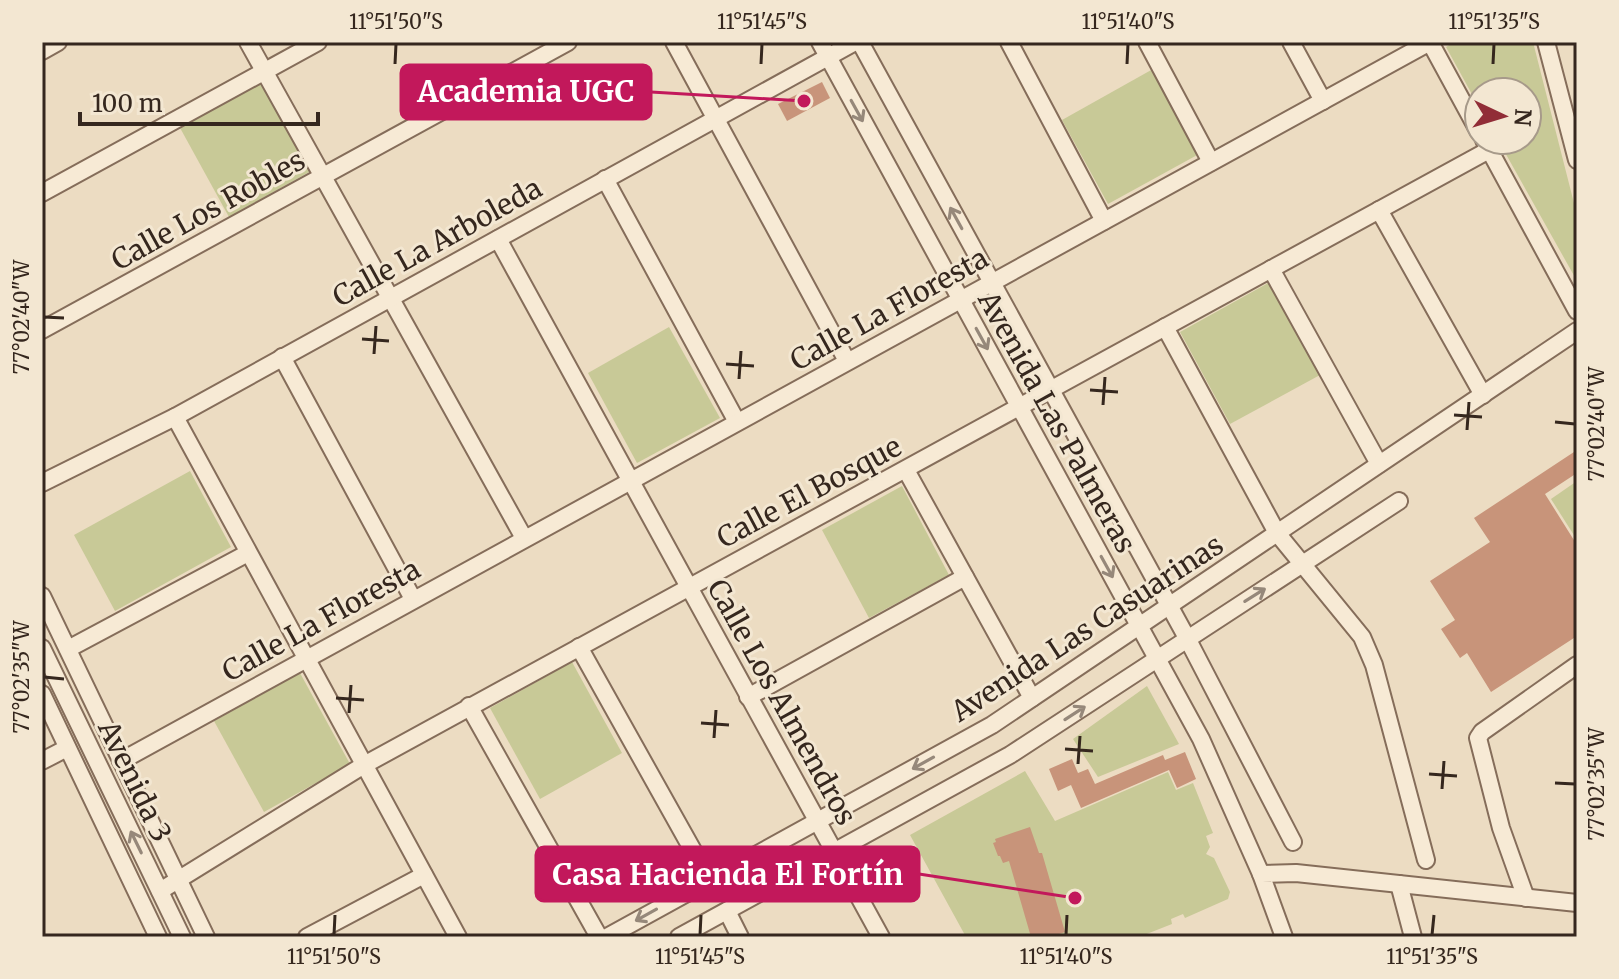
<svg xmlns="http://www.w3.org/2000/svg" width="1619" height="979" font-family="Merriweather,serif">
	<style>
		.green { fill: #c8c997 }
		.building { fill: #c8947a }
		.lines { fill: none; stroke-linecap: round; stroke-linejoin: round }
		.minor-casing { stroke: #856d5a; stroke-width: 20 }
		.minor { stroke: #f7ead5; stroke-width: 16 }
		.oneway { stroke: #96887a }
		.ticks { fill: none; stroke: #35271e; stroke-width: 3 }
		.labels { text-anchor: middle; stroke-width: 6; stroke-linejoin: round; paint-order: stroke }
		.street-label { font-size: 28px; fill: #35271e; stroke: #f3e7d2 }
		.leader { fill: none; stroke: #c2185b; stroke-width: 3 }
		.callout-dot { fill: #c2185b; stroke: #f3e7d2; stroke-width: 3 }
		.callout { fill: #c2185b; stroke: #c2185b; stroke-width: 3 }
		.callout-label { font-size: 30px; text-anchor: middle; font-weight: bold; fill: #fff }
		.neatline { fill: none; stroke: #35271e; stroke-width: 3 }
		.ticks-label { font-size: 20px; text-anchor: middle; fill: #35271e }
	</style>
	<rect width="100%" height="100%" fill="#ecdcc2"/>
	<g class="green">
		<polygon points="1454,42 1533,42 1577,215 1577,281 1498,140 1527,140 1527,92 1479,92 1479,107 1446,47"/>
		<polygon points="1153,69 1199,154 1108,204 1062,120"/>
		<polygon points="261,80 311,171 229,217 179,126"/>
		<polygon points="1270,282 1320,375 1230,424 1180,332"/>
		<polygon points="669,327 720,418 637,463 588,373"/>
		<polygon points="190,471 231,547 115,611 74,535"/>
		<polygon points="1577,481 1577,540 1551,499"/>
		<polygon points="902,486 949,575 869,618 822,530"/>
		<polygon points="572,662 622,753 540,799 490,708"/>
		<polygon points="300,673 350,764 264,812 214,721"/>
		<polygon points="1147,686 1179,744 1098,777 1073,739"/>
		<polygon points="1025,771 1055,821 1168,772 1176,790 1193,783 1213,833 1206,836 1210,847 1206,854 1214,858 1230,892 1228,899 1185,918 1183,914 1171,919 1172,924 1139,937 966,937 910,835"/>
	</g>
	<g class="building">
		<polygon points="822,82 830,98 787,121 778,104"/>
		<polygon points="1577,450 1577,473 1545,494 1577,545 1577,636 1491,692 1467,653 1460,658 1441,629 1455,620 1430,581 1490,542 1474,518"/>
		<polygon points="1185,752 1196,779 1177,788 1169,770 1081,808 1071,785 1058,791 1049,769 1072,759 1078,773 1088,769 1095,784 1163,755 1165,760"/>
		<polygon points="1030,827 1039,853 1042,853 1065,932 1050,937 1031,937 1009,861 1003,863 1000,856 998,856 993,843 996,842 995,839"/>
	</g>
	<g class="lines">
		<defs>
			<g id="minor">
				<polyline points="248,42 524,538"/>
				<polyline points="674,42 847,361"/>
				<polyline points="820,42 1201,739 1261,874"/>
				<polyline points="860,42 1187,638 1293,842"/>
				<polyline points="1009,42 1104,221"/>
				<polyline points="1147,42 1211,162"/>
				<polyline points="1291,42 1323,101"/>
				<polyline points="1430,42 1479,132"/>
				<polyline points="1546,42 1577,160"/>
				<polyline points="42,51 58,42"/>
				<polyline points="1484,140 1577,311"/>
				<polyline points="605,179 737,422"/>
				<polyline points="42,193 318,42"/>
				<polyline points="1379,210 1483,395"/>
				<polyline points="498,239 881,937"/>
				<polyline points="1271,269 1379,464"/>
				<polyline points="1165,327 1277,533 1362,637 1374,665 1426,860"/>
				<polyline points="42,330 568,42"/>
				<polyline points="282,357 413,599"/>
				<polyline points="175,417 458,937"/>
				<polyline points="906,470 1032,698"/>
				<polyline points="42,483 175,417 855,42"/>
				<polyline points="42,596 206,937"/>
				<polyline points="579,647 710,881"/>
				<polyline points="42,648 182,937"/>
				<polyline points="68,649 248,553"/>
				<polyline points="42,694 158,937"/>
				<polyline points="748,697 965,577"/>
				<polyline points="469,706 599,937"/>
				<polyline points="42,761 67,748"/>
				<polyline points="121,761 1430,42"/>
				<polyline points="1399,884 1413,937"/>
				<polyline points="160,891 364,765 1489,150"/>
				<polyline points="1526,898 1501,828 1478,738 1482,732 1577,665"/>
				<polyline points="727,911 740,937"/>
				<polyline points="307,937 424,875"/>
				<polyline points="607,937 992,725 1577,331"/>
				<polyline points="679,937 1010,755 1399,501"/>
				<polyline points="1284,937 1261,874 1296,873 1577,903"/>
			</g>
		</defs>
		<use href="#minor" class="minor-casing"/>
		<use href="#minor" class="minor"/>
	</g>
	<defs><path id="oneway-shaft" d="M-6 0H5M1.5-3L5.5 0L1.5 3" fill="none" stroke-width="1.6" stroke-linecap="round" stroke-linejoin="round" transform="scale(2)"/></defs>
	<g class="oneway">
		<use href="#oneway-shaft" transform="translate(857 111) rotate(61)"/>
		<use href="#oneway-shaft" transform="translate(956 218) rotate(-119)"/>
		<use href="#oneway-shaft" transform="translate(982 339) rotate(61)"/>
		<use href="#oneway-shaft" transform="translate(1107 567) rotate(61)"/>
		<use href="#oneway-shaft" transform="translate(1255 595) rotate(-32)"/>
		<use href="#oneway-shaft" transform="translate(1075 713) rotate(-33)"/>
		<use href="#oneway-shaft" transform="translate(923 763) rotate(151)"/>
		<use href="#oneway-shaft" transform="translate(136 842) rotate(-116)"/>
		<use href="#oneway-shaft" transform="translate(646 915) rotate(151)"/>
	</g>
	<path class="ticks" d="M 395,64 L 396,44M 761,64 L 762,44M 1127,64 L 1128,44M 1493,64 L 1494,44M 44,317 L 64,318M 362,339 L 389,341M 374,354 L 376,326M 726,364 L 754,366M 739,379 L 741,351M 1090,390 L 1118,392M 1103,405 L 1105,377M 1454,415 L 1482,417M 1555,422 L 1575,424M 1467,430 L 1469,402M 44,677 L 64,679M 336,698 L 364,700M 349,713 L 351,685M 701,723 L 729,725M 714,738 L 716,710M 1065,749 L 1093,751M 1078,764 L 1080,736M 1429,774 L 1457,776M 1555,783 L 1575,784M 1442,789 L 1444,761M 334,935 L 335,915M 700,935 L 701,915M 1066,935 L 1067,915M 1432,935 L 1434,915"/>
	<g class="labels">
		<g class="street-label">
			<text transform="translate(208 210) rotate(-29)" y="10">Calle Los Robles</text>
			<text transform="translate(437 242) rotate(-29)" y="10">Calle La Arboleda</text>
			<text transform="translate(889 309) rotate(-29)" y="10">Calle La Floresta</text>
			<text transform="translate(1057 422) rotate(61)" y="10">Avenida Las Palmeras</text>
			<text transform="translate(809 492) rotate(-28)" y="10">Calle El Bosque</text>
			<text transform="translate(321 620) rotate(-29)" y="10">Calle La Floresta</text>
			<text transform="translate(1087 628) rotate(-33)" y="10">Avenida Las Casuarinas</text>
			<text transform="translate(782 702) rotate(61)" y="10">Calle Los Almendros</text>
			<text transform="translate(135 781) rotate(64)" y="10">Avenida 3</text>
		</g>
	</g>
	<path class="leader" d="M804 101L651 92M1075 898L919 874"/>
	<g class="callout-dot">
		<circle cx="804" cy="101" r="8"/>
		<circle cx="1075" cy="898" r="8"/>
	</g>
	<g class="callout">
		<rect x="401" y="65" width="250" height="54" rx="8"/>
		<rect x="536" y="847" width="383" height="54" rx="8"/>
	</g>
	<g class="callout-label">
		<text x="526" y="102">Academia UGC</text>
		<text x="728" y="885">Casa Hacienda El Fortín</text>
	</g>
	<rect width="1619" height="979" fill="none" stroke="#f3e7d2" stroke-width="88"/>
	<g transform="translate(1503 116) rotate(94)"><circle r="38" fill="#f3e7d2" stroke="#a79a8a" stroke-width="2"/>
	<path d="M0-6L14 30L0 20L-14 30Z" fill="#912d37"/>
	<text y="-12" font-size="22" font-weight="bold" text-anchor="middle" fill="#35271e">N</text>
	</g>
	<path d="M80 112v12h238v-12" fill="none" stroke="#35271e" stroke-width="4"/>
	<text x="92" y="112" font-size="24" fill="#35271e" stroke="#f3e7d2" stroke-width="6" paint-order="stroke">100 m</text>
	<rect x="44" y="44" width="1531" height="891" class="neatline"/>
	<g class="ticks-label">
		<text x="396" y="29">11°51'50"S</text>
		<text x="762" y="29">11°51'45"S</text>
		<text x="1128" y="29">11°51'40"S</text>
		<text x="1494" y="29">11°51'35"S</text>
		<text transform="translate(22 317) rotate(-90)" y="7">77°02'40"W</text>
		<text transform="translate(1597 424) rotate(-90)" y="7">77°02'40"W</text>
		<text transform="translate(22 677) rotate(-90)" y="7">77°02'35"W</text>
		<text transform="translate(1597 784) rotate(-90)" y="7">77°02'35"W</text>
		<text x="334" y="964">11°51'50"S</text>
		<text x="700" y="964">11°51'45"S</text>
		<text x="1066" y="964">11°51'40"S</text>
		<text x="1432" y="964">11°51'35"S</text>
	</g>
</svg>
